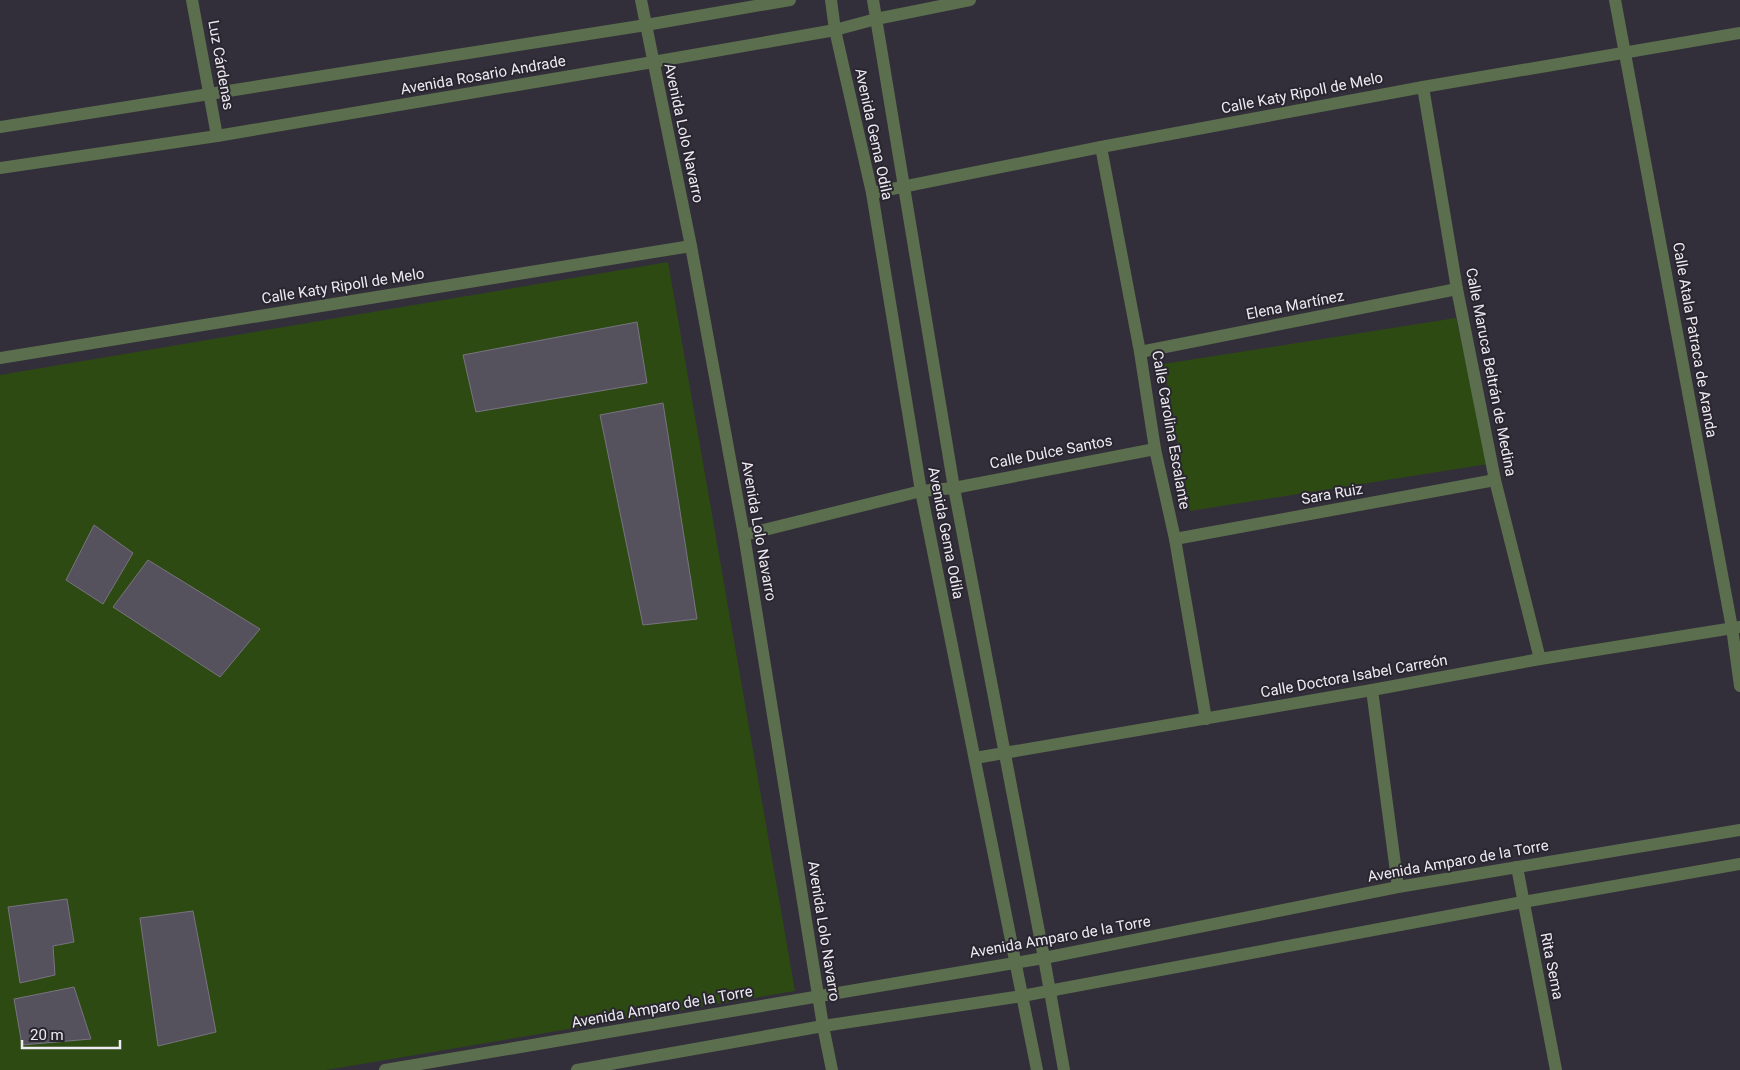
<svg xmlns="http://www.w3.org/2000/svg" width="1740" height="1070" font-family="Roboto,sans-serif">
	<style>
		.green { fill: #2d4a13 }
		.building { fill: #56525d; stroke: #787380 }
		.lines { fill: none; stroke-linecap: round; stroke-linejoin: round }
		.pedestrian { stroke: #5b6e4d; stroke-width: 12 }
		.minor { stroke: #5b6e4d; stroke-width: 12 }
		.tertiary { stroke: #5b6e4d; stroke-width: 12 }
		.labels { text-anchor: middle; stroke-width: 4; stroke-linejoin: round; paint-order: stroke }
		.street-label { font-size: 15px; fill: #edeaf1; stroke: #292630 }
	</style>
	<rect width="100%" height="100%" fill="#332f3a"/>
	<g class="green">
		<polygon points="668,262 795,991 326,1070 0,1070 0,375"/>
		<polygon points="1456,318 1488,464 1190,511 1163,364"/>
	</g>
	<g class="building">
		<polygon points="637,322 647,383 476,412 463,355"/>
		<polygon points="663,403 697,619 643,625 600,415"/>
		<polygon points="94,525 133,553 103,604 66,580"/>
		<polygon points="148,560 260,629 220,677 113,607"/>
		<polygon points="67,899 74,942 53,946 55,975 20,983 8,907"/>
		<polygon points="193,911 216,1032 158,1046 140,918"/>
		<polygon points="74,987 91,1039 22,1045 14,999"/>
	</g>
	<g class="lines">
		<g class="pedestrian">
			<polyline points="954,488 1155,449"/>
			<polyline points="1372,690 1398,887"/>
		</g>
		<g class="minor">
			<polyline points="192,0 217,136"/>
			<polyline points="641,0 691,246 744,535 823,1026 832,1070"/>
			<polyline points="1615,0 1732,628 1740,686"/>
			<polyline points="1423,87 1457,289 1495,480 1540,659"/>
			<polyline points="1101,147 1140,352 1155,449 1175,539 1206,719"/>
			<polyline points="872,193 1101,147 1423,87 1740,33"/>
			<polyline points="1140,352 1457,289"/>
			<polyline points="0,358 691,246"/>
			<polyline points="744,535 921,491 954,488"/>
			<polyline points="1175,539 1495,480"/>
			<polyline points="975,758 1372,690 1540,659 1740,627"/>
			<polyline points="1517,867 1556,1070"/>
		</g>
		<g class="tertiary">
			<polyline points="831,0 835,30 872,193 921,491 1037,1070"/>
			<polyline points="873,0 954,488 1044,958 1064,1070"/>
			<polyline points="0,127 646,25 790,0"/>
			<polyline points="0,168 217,136 653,62 835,30 876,19 970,0"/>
			<polyline points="385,1070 1044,958 1398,887 1740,830"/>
			<polyline points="577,1070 823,1026 1022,996 1523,902 1740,864"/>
		</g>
	</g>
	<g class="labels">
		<g class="street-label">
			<text transform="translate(221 65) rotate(80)" y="5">Luz Cárdenas</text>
			<text transform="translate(483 75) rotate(-10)" y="5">Avenida Rosario Andrade</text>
			<text transform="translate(1302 93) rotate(-11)" y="5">Calle Katy Ripoll de Melo</text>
			<text transform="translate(684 133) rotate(78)" y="5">Avenida Lolo Navarro</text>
			<text transform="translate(874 134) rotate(78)" y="5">Avenida Gema Odila</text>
			<text transform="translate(343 286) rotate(-9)" y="5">Calle Katy Ripoll de Melo</text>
			<text transform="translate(1295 305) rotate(-11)" y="5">Elena Martínez</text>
			<text transform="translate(1695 340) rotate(80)" y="5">Calle Atala Patraca de Aranda</text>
			<text transform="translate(1491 372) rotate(79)" y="5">Calle Maruca Beltrán de Medina</text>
			<text transform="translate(1171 430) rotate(80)" y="5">Calle Carolina Escalante</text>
			<text transform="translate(1051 452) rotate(-11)" y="5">Calle Dulce Santos</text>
			<text transform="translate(1332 494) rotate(-10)" y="5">Sara Ruiz</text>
			<text transform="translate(759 531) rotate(80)" y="5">Avenida Lolo Navarro</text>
			<text transform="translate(946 533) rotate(79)" y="5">Avenida Gema Odila</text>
			<text transform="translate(1354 676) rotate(-10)" y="5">Calle Doctora Isabel Carreón</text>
			<text transform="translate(1458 861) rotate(-10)" y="5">Avenida Amparo de la Torre</text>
			<text transform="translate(824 931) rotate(81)" y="5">Avenida Lolo Navarro</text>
			<text transform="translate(1060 937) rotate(-10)" y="5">Avenida Amparo de la Torre</text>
			<text transform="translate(1552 966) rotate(79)" y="5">Rita Sema</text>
			<text transform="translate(662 1007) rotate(-10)" y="5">Avenida Amparo de la Torre</text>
		</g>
	</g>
	<path d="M22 1040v8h98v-8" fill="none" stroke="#edeaf1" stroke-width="2.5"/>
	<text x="30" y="1040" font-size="15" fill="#edeaf1" stroke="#292630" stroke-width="4" paint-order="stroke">20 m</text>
</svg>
